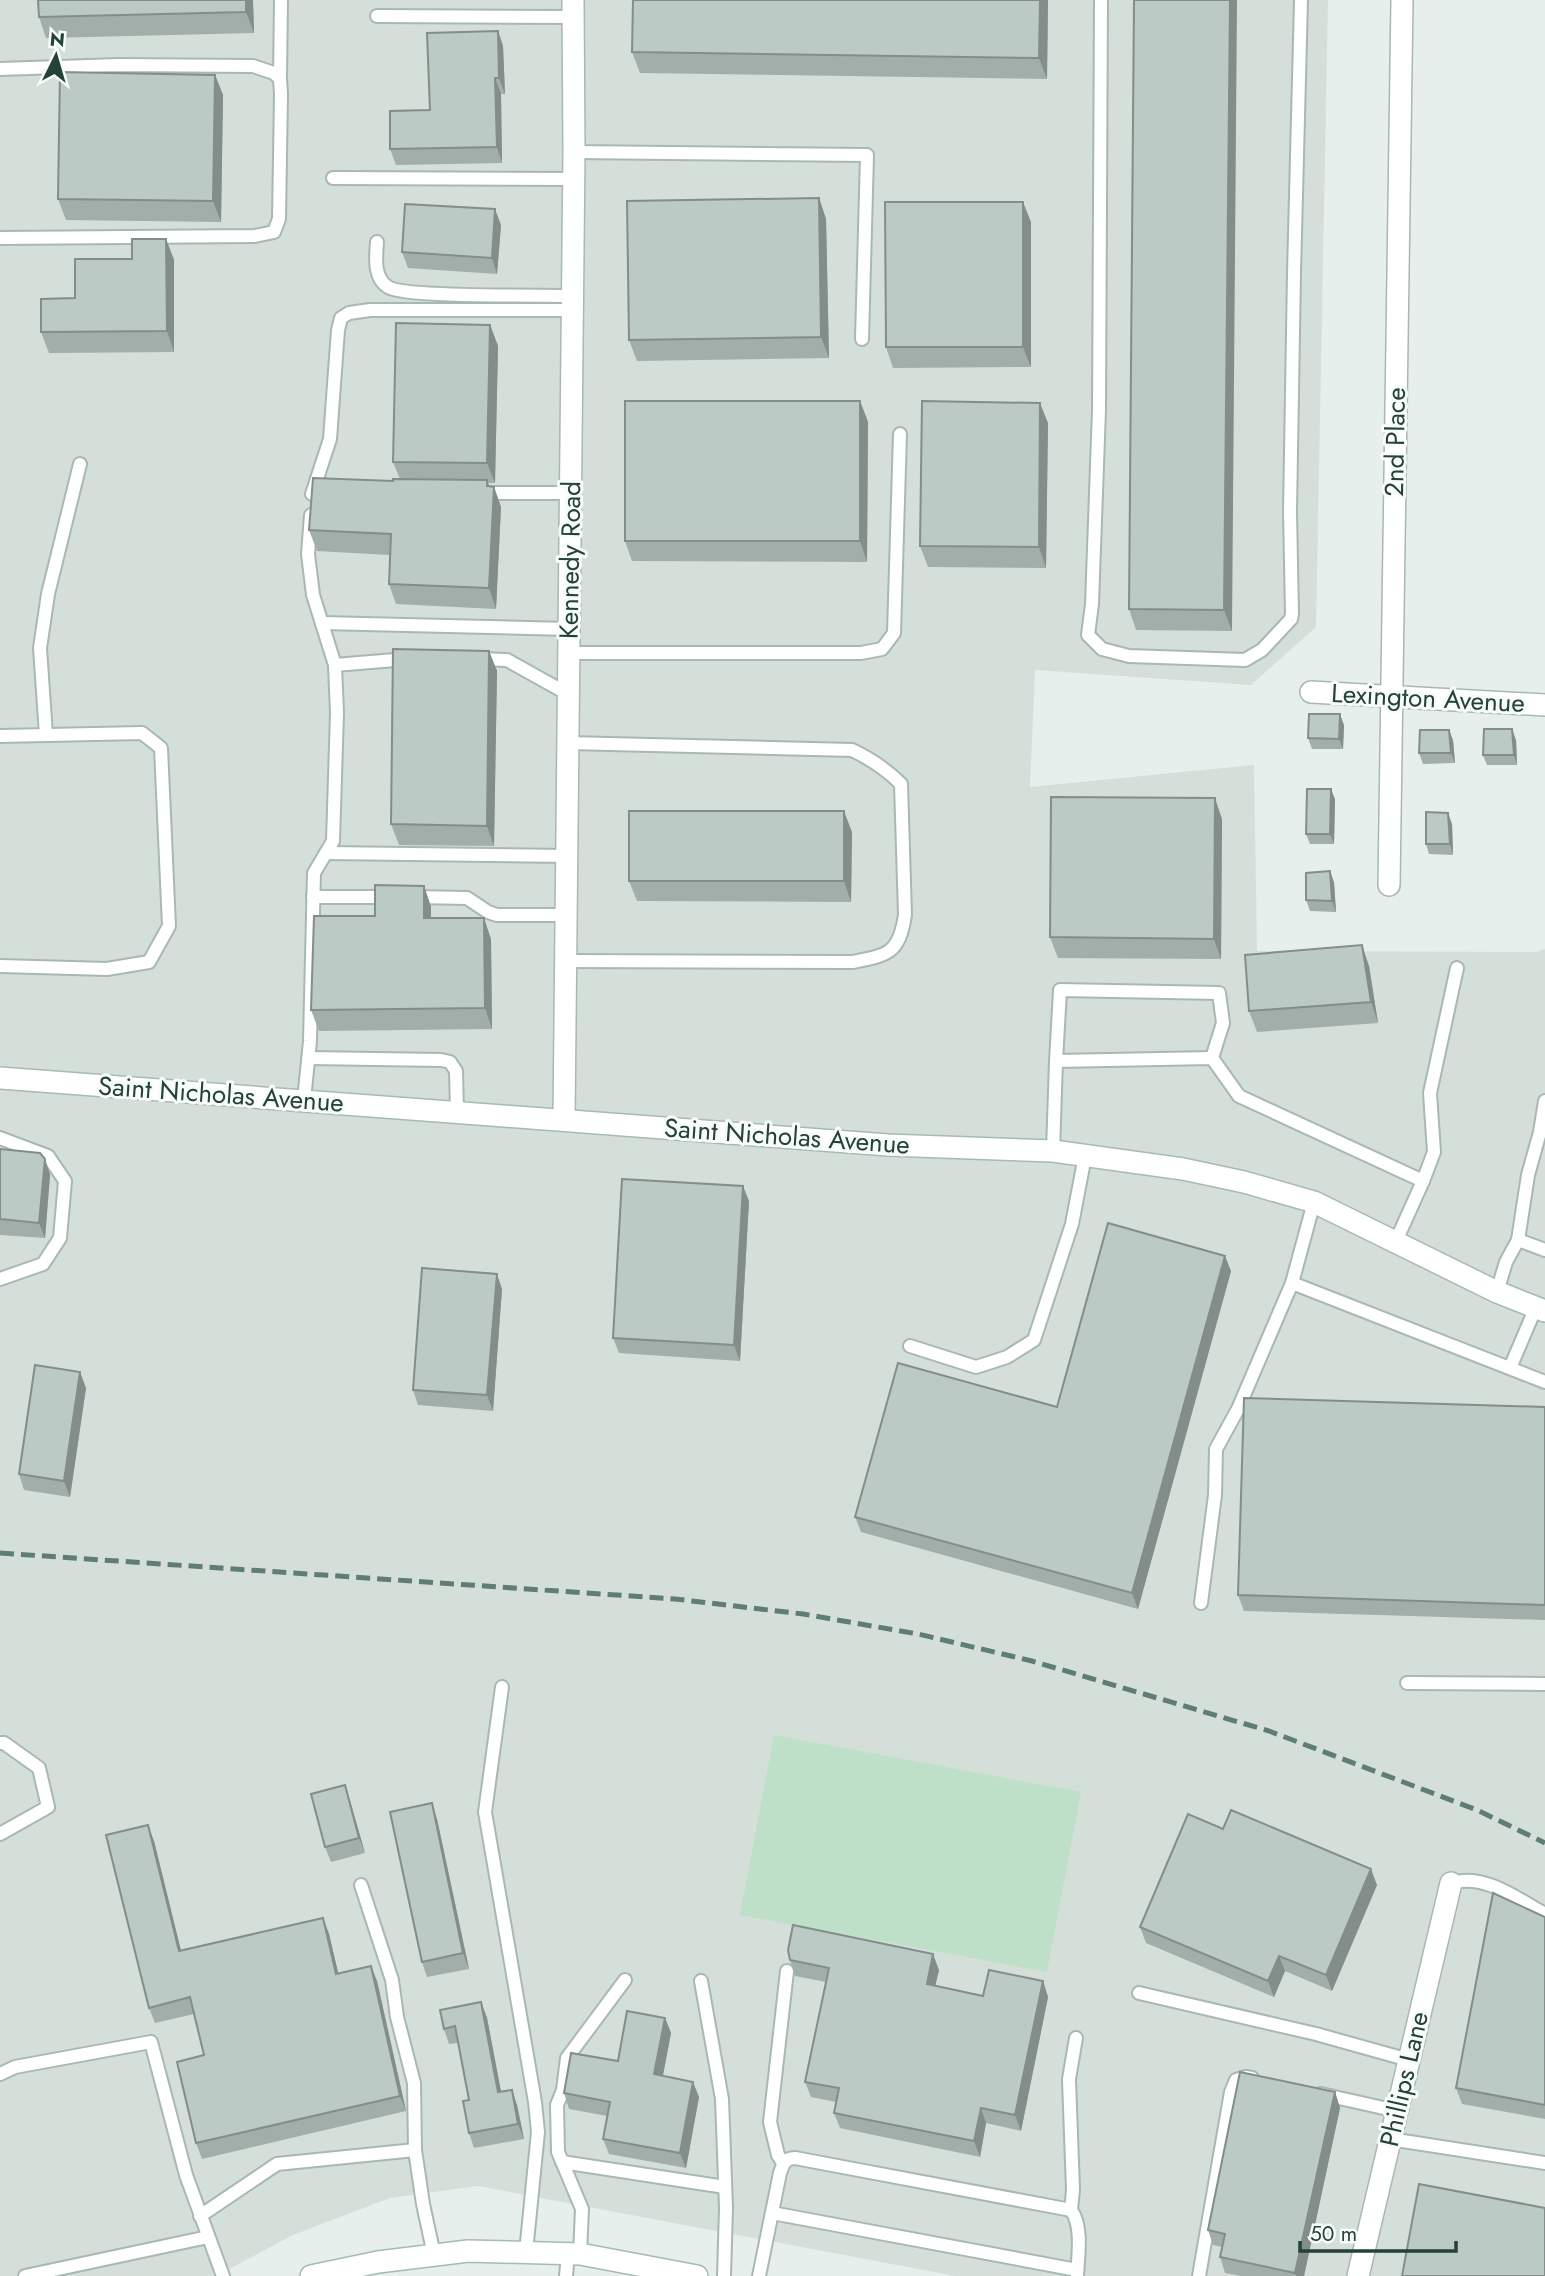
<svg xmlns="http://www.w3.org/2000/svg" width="1545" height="2276" font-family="Jost,sans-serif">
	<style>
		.built { fill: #d4dfda }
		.green { fill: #bfe0c8 }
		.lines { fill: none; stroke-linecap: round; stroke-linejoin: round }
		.lane-casing { stroke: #a8b8b2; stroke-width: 16 }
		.street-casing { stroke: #a8b8b2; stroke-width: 24 }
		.secondary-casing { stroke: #a4bbb3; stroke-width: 24 }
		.lane { stroke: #fff; stroke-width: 12 }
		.street { stroke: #fff; stroke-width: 21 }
		.secondary { stroke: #fff; stroke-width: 21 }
		.rail { stroke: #5f7d75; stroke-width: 5; stroke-dasharray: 14 7; stroke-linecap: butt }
		.wall { fill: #a1aea9 }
		.shaded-wall { fill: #838d89 }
		.building { fill: #bbcac4; stroke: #838d89; stroke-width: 2 }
		.labels { text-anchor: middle; stroke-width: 6; stroke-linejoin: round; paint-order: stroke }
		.street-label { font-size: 26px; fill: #24423a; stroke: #f7fbf9 }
	</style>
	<rect width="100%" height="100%" fill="#e6efeb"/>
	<polygon class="built" points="0,0 1328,0 1316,627 1251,685 1035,670 1030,787 1254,765 1257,951 1536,952 1545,949 1545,2276 955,2276 478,2186 390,2198 293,2235 216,2276 0,2276"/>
	<polygon class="green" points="774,1735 1081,1792 1047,1972 740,1915"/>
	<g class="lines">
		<defs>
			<g id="lane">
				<polyline points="1101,0 1099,410 1092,604 1088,635 1102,649 1129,656 1245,660 1262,650 1291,619 1292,614 1290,512 1294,273 1301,0"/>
				<polyline points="377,16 573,17"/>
				<polyline points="0,69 118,65 253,66 274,73 280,79 281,94 279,219 274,232 255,236 0,238"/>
				<polyline points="280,79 281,0"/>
				<polyline points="574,152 867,155 862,339"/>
				<polyline points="333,178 574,179"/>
				<path d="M 377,242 C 376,256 373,278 388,287 C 404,298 544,295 573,296"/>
				<polyline points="481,493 571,493"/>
				<polyline points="312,494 330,439 338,330 341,318 349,313 370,310 573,310"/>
				<polyline points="322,623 569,629"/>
				<polyline points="569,653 861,653 882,649 894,633 900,434"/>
				<polyline points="478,659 507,660 568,694"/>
				<polyline points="335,665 407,659"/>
				<polyline points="46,735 40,648 48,594 80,464"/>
				<polyline points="0,736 142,733 161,748 169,926 149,962 107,969 0,966"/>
				<polyline points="326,853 567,856"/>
				<polyline points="313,897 392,897"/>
				<polyline points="414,897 467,898 488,912 497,915 566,915"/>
				<path d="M 566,961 L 853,962 C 889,955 899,953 905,915 L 901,784 C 886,769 871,759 852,750 L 568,743"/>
				<polyline points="309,1058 441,1060 450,1062 456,1071 457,1112"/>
				<polyline points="1056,1061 1060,990 1219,993 1223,1023 1212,1058"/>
				<polyline points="304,1100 310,1041 314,873 333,841 337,713 335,665 313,595 308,554 311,515"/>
				<polyline points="0,1138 48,1156 65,1181 60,1238 43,1264 0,1279"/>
				<polyline points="1053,1151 1056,1061 1212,1058 1239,1096 1423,1181 1396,1241"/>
				<polyline points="1423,1181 1434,1152 1430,1093 1457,968"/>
				<polyline points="1518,1240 1545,1250"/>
				<polyline points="1292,1283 1545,1382"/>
				<polyline points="1497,1292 1506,1262 1518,1240 1528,1175 1540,1132 1545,1101"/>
				<polyline points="910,1346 976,1367 1007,1357 1034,1340 1072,1224 1085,1156"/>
				<polyline points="1510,1368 1536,1307"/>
				<polyline points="1201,1603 1215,1495 1216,1449 1238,1409 1292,1283 1314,1202"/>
				<polyline points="1407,1683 1545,1684"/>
				<polyline points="502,1687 485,1812 535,2102 538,2132 526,2252"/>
				<polyline points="0,1743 4,1743 39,1768 48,1807 0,1834"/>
				<path d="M 1451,1883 C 1484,1873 1516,1898 1545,1914"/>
				<polyline points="361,1885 392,1980 397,2017 414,2083 415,2150 423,2204 434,2255"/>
				<polyline points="701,1981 722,2099 726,2208 724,2276"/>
				<polyline points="1139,1993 1316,2034 1409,2060"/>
				<polyline points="0,2074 15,2067 151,2042 186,2175 223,2276"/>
				<polyline points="1321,2094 1397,2111"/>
				<polyline points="1390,2139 1545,2163"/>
				<polyline points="562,2162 725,2187"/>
				<polyline points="783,2163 778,2155 770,2122 787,1971"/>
				<polyline points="1071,2210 1073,2190 1069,2079 1076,2038"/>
				<polyline points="772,2213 1077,2270"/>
				<polyline points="200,2216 277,2164 415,2150"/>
				<polyline points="580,2254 582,2209 558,2152 557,2105 563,2090 567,2058 625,1980"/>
				<polyline points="25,2276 208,2237"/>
				<polyline points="566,2276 568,2253"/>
				<path d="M 759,2276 L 780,2173 C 783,2164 785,2158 795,2158 L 1071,2210 C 1083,2226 1078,2256 1077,2276"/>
				<polyline points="1199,2276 1231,2092 1236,2080 1246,2077 1252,2078"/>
			</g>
			<g id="street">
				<polyline points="1311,692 1545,705"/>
				<polyline points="1389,885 1402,0"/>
				<polyline points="564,1120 574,152 573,0"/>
				<polyline points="1358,2276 1451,1883"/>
			</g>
			<g id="secondary">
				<polyline points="0,1078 888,1145 1053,1151 1183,1169 1244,1182 1314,1202 1497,1292 1545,1311"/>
				<polyline points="311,2276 378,2262 468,2251 580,2254 697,2276"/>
			</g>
		</defs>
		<use href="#lane" class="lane-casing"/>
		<use href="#street" class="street-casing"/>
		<use href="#secondary" class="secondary-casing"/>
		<use href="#lane" class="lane"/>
		<use href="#street" class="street"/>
		<use href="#secondary" class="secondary"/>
		<polyline class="rail" points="0,1553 675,1599 803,1614 918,1634 1032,1661 1269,1731 1477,1810 1545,1843"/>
	</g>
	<g class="wall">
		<polygon points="38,0 253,0 254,33 46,38 39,17"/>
		<polygon points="1048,0 1047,79 640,73 632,52"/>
		<polygon points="1134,0 1232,631 1136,630 1129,609"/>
		<polygon points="498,31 503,46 505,94 501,94 502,163 396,165 390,149 430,110"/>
		<polygon points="215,75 223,95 221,222 66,220 58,199"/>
		<polygon points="819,198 826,219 829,358 637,361 629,340"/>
		<polygon points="1031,222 1031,367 893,368 886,347"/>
		<polygon points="501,225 497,274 408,268 402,252"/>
		<polygon points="166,239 174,260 174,352 49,353 41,332 75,298 132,259"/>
		<polygon points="490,325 498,346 495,483 488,483 489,486 494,487 501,507 496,609 396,604 389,584 390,555 317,551 309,530 400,479 393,462"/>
		<polygon points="860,401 868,422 867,562 632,561 625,541"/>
		<polygon points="1048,423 1046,568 928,567 920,546"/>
		<polygon points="489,651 497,671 494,846 399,845 391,824"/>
		<polygon points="1344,725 1343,749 1312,749 1308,738"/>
		<polygon points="1453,740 1455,763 1423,764 1419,753"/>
		<polygon points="1516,740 1517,765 1487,765 1483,755"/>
		<polygon points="1335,799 1334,844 1310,844 1306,834"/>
		<polygon points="1222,819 1221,959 1058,958 1050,937"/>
		<polygon points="1452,824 1453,855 1429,854 1426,844"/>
		<polygon points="852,832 851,902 637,901 629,881"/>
		<polygon points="1334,882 1336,912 1310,911 1306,900"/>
		<polygon points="424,886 431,907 431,918 491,939 492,1029 319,1031 311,1010 375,916"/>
		<polygon points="1369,966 1378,1023 1257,1032 1249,1011"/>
		<polygon points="0,1149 45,1159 50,1175 45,1238 0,1235"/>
		<polygon points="749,1201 740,1361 619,1353 613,1338"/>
		<polygon points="1231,1271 1138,1609 861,1532 855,1517 1057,1407"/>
		<polygon points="502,1289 493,1411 418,1405 413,1390"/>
		<polygon points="86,1388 70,1497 24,1490 19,1474"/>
		<polygon points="1545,1407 1545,1620 1244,1611 1238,1595"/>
		<polygon points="350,1801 365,1853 331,1862 325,1847"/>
		<polygon points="437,1819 469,1969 427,1977 422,1962"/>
		<polygon points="1223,1829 1377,1885 1332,1991 1285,1971 1274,1997 1146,1943 1140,1927"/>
		<polygon points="154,1841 181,1951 323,1918 329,1934 338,1973 377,1981 406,2111 202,2159 196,2143 204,2055 194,2014 155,2023 149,2008"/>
		<polygon points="1545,1917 1545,2119 1462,2104 1456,2088"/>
		<polygon points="790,1960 939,1970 935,1986 983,1996 1043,1981 1048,1997 1021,2131 986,2123 980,2157 840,2128 834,2113 836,2102 811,2097 805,2082 826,1982 795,1976"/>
		<polygon points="481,2002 487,2018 501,2091 517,2105 524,2139 474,2148 469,2133 469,2100 458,2043 449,2044 444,2029"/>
		<polygon points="665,2018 671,2033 663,2076 699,2097 686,2168 609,2154 603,2139 607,2116 569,2109 564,2093 618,2061"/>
		<polygon points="1335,2092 1340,2108 1304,2276 1241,2276 1225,2273 1220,2257 1222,2247 1213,2245 1208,2230"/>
	</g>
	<g class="shaded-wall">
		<polygon points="246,0 253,0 254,33 246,12"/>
		<polygon points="1040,0 1048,0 1047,79 1039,58"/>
		<polygon points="1230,0 1237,0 1232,631 1224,610"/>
		<polygon points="498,31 503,46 505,94 499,78"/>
		<polygon points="215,75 223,95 221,222 213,201"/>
		<polygon points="495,78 501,94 502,163 497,147"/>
		<polygon points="819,198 826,219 829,358 821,337"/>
		<polygon points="1023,202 1031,222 1031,367 1023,347"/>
		<polygon points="495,209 501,225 497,274 492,258"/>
		<polygon points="166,239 174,260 174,352 167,331"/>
		<polygon points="490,325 498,346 495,483 487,463"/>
		<polygon points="860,401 868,422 867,562 860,541"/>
		<polygon points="1040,403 1048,423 1046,568 1039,547"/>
		<polygon points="487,480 493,497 494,487 501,507 496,609 489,588"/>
		<polygon points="489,651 497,671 494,846 487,826"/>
		<polygon points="1340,714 1344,725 1343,749 1339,739"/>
		<polygon points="1512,729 1516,740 1517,765 1514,755"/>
		<polygon points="1449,730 1453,740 1455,763 1451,753"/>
		<polygon points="1331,789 1335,799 1334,844 1330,834"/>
		<polygon points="1215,798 1222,819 1221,959 1214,939"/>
		<polygon points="844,811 852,832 851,902 844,881"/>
		<polygon points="1448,813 1452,824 1453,855 1450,844"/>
		<polygon points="1330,871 1334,882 1336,912 1332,901"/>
		<polygon points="424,886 431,907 431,939 424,918"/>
		<polygon points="484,918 491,939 492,1029 485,1008"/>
		<polygon points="1362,945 1369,966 1378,1023 1371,1002"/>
		<polygon points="45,1159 50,1175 45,1238 39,1223"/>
		<polygon points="743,1186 749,1201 740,1361 734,1345"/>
		<polygon points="1225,1256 1231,1271 1138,1609 1132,1593"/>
		<polygon points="497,1274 502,1289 493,1411 487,1395"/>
		<polygon points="80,1372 86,1388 70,1497 64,1481"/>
		<polygon points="345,1785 350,1801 365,1853 359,1838"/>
		<polygon points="432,1803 437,1819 469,1969 463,1953"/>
		<polygon points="148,1825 154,1841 185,1967 179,1951"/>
		<polygon points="1371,1869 1377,1885 1332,1991 1326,1975"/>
		<polygon points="323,1918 329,1934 342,1989 336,1974"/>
		<polygon points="933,1954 939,1970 932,2000 927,1984"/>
		<polygon points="1279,1956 1285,1971 1274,1997 1268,1981"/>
		<polygon points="371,1966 377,1981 406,2111 400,2096"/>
		<polygon points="1043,1981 1048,1997 1021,2131 1015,2115"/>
		<polygon points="481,2002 487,2018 504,2108 498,2092"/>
		<polygon points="665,2018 671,2033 660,2090 654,2074"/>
		<polygon points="693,2082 699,2097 686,2168 680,2153"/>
		<polygon points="512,2090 517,2105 524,2139 518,2124"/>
		<polygon points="1335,2092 1340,2108 1304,2276 1296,2276 1295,2273"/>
		<polygon points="981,2108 986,2123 980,2157 974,2141"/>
	</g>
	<g class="building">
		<polygon points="38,0 246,0 246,12 39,17"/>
		<polygon points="633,0 1040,0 1039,58 632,52"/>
		<polygon points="1134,0 1230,0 1224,610 1129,609"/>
		<polygon points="498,31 499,78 495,78 497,147 390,149 390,111 430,110 427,33"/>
		<polygon points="60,72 215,75 213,201 58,199"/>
		<polygon points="819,198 821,337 629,340 627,201"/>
		<polygon points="885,202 1023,202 1023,347 886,347"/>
		<polygon points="405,204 495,209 492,258 402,252"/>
		<polygon points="132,239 166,239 167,331 41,332 41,299 75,298 75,259 132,259"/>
		<polygon points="396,323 490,325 487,463 393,462"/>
		<rect x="625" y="401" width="235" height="140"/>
		<polygon points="922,401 1040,403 1039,547 920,546"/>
		<polygon points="313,478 393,481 393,479 487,480 487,486 494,487 489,588 389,584 391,534 309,530"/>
		<polygon points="393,649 489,651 487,826 391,824"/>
		<polygon points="1309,714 1340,714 1339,739 1308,738"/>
		<polygon points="1484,729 1512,729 1514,755 1483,755"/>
		<polygon points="1420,730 1449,730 1451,753 1419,753"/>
		<polygon points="1307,789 1331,789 1330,834 1306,834"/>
		<polygon points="1051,797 1215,798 1214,939 1050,937"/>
		<rect x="629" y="811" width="215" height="70"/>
		<polygon points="1426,812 1448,813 1450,844 1426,844"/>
		<polygon points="1330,871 1332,901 1306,900 1306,873"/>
		<polygon points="375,885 424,886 424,918 484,918 485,1008 311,1010 314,916 375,916"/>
		<polygon points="1362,945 1371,1002 1249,1011 1245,955"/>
		<polygon points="0,1149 40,1153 45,1159 39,1223 0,1219"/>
		<polygon points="622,1179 743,1186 734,1345 613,1338"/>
		<polygon points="1108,1223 1225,1256 1132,1593 855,1517 898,1363 1057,1407"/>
		<polygon points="422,1268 497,1274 487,1395 413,1390"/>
		<polygon points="35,1365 80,1372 64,1481 19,1474"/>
		<polygon points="1244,1398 1545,1407 1545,1605 1238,1595"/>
		<polygon points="345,1785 359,1838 325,1847 311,1794"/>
		<polygon points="432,1803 463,1953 422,1962 390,1812"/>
		<polygon points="1231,1810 1371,1869 1326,1975 1279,1956 1268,1981 1140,1927 1188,1814 1223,1829"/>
		<polygon points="148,1825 179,1951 323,1918 336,1974 371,1966 400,2096 196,2143 177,2062 204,2055 190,1997 149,2008 106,1835"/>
		<polygon points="1493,1893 1545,1917 1545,2105 1456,2088"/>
		<polygon points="793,1925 933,1954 927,1984 983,1996 989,1970 1043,1981 1015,2115 981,2108 974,2141 834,2113 839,2088 805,2082 829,1968 790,1960 788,1950"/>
		<polygon points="481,2002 498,2092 512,2090 518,2124 469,2133 463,2101 469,2100 455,2026 444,2029 440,2010"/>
		<polygon points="627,2011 665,2018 654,2074 693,2082 680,2153 603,2139 610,2102 564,2093 571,2053 618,2061"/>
		<polygon points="1240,2072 1335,2092 1295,2273 1220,2257 1225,2234 1208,2230"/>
		<polygon points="1419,2184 1545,2208 1545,2276 1402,2276"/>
	</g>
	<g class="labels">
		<g class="street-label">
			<text transform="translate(1395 442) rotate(-89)" y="9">2nd Place</text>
			<text transform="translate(570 560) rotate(-89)" y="9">Kennedy Road</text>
			<text transform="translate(1428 698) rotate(3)" y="9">Lexington Avenue</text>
			<text transform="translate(221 1094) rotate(4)" y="9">Saint Nicholas Avenue</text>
			<text transform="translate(787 1136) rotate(4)" y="9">Saint Nicholas Avenue</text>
			<text transform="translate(1404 2079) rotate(-77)" y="9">Phillips Lane</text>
		</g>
	</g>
	<g transform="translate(56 56) rotate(5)" stroke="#f7fbf9" stroke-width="5" paint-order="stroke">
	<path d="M0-5L12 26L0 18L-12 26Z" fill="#24423a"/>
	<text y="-10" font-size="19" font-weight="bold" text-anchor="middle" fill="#24423a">N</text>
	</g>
	<path d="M1300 2241v10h156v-10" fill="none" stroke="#24423a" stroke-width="3.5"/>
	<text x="1310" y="2241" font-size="21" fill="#24423a" stroke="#f7fbf9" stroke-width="5" paint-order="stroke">50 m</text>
</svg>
